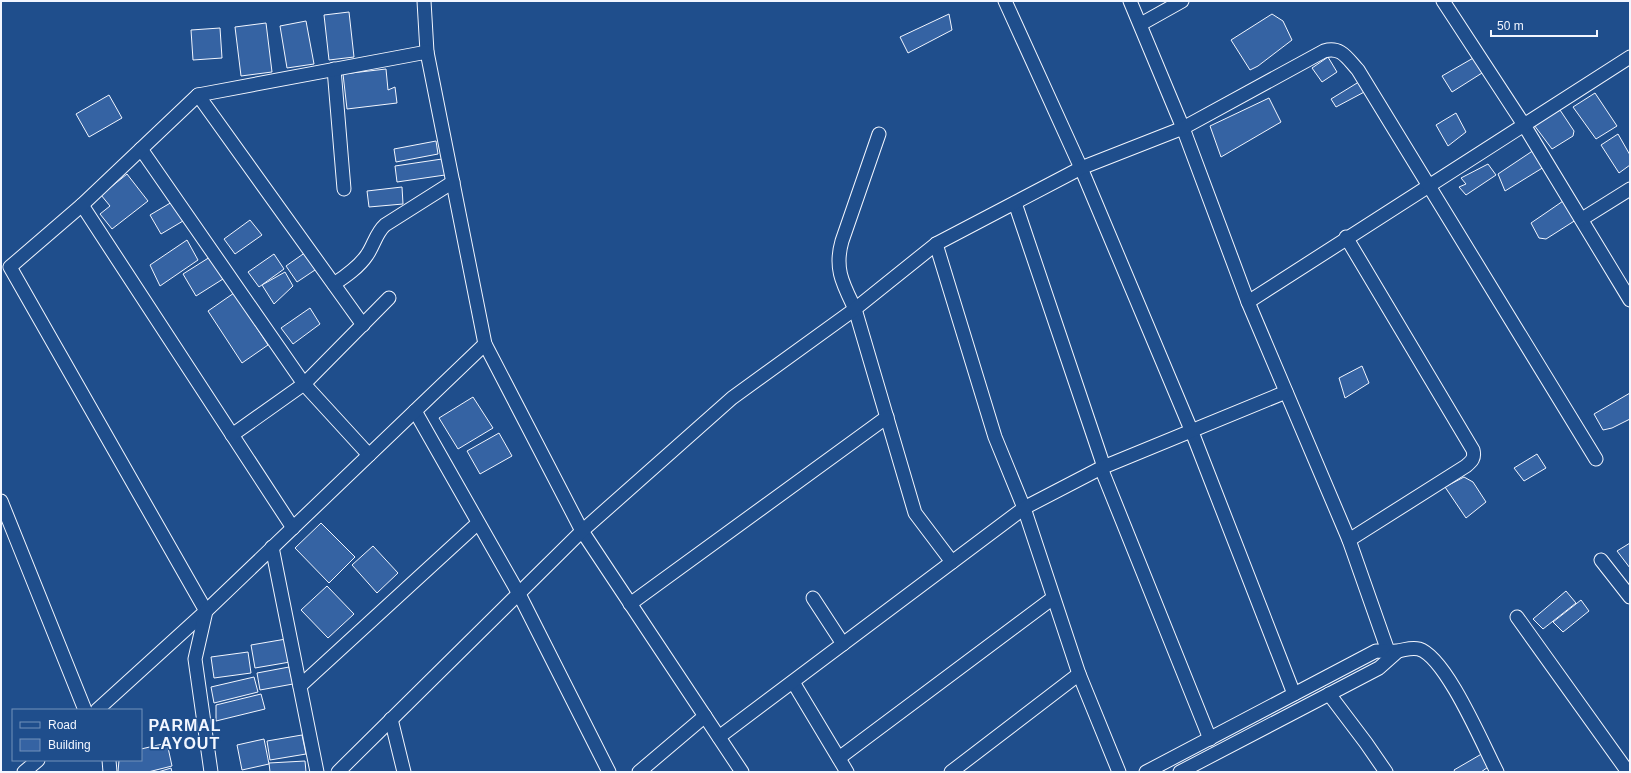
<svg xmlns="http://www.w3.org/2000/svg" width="1631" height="773" font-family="Arial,sans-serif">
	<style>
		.building { fill: #3563a3; stroke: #f2f6ff }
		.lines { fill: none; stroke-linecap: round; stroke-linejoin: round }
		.minor-casing { stroke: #f2f6ff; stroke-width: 15 }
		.minor { stroke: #1f4e8c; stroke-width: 13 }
		.labels { text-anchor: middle; stroke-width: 3; stroke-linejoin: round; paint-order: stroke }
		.district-label { font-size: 16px; font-weight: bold; letter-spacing: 1px; fill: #f2f6ff; stroke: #1f4e8c }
	</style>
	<rect width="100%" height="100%" fill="#1f4e8c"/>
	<g class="building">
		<polygon points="349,12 354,57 329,60 324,15"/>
		<polygon points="949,14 952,30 908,53 900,37"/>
		<polygon points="1272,14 1283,21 1292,40 1258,66 1250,70 1231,40"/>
		<polygon points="306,21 314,64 287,68 280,26"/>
		<polygon points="266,23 272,72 241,76 235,27"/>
		<polygon points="220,28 222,58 193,60 191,30"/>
		<polygon points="1328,57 1337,72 1322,82 1312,68"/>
		<polygon points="1475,57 1479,64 1482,73 1452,92 1442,76"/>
		<polygon points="386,69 388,90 395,87 397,103 347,109 343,74"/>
		<polygon points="1362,80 1368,90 1336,107 1331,99"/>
		<polygon points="1595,93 1617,126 1596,139 1573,107"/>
		<polygon points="109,95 122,118 89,137 76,114"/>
		<polygon points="1269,98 1281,122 1221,157 1210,126"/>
		<polygon points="1560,110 1574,131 1573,136 1552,149 1534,125"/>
		<polygon points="1456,113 1466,132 1448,146 1436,125"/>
		<polygon points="1618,134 1630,155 1630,165 1619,173 1601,145"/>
		<polygon points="436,141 438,154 396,162 394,149"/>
		<polygon points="1534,150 1544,167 1505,191 1498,174"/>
		<polygon points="442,159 445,175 397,182 395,166"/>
		<polygon points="1488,164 1496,175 1466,195 1459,187 1466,184 1461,178"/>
		<polygon points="127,174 148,201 112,229 100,214 110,206 101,195"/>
		<polygon points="402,187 403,204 369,207 367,191"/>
		<polygon points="1566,199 1579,218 1546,239 1539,238 1531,223"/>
		<polygon points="172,202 183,221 161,234 150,215"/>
		<polygon points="250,220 262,235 235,254 224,239"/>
		<polygon points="187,240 198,260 160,286 150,265"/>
		<polygon points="306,252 318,268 297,282 286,266"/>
		<polygon points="274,254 284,269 259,287 248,272"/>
		<polygon points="210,257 223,279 196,296 183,274"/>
		<polygon points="285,272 293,286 274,304 262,285"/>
		<polygon points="234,293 268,345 242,363 208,311"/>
		<polygon points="310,308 320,324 293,344 281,328"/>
		<polygon points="1362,366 1369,383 1345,398 1339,378"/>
		<polygon points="1630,393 1630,419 1612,428 1603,430 1594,414"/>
		<polygon points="473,397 493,428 458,449 439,418"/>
		<polygon points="499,433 512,456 480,474 467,451"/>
		<polygon points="1537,454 1546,468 1524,481 1514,468"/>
		<polygon points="1464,477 1473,482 1486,502 1466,518 1445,487"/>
		<polygon points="321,523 355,557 329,583 295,548"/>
		<polygon points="1630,543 1630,568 1617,551"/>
		<polygon points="373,546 398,573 377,593 352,565"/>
		<polygon points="327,586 354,614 328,638 301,610"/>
		<polygon points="1566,591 1576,603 1543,629 1533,619"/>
		<polygon points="1581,600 1589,611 1563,632 1553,622"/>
		<polygon points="286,639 290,662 255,668 251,645"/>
		<polygon points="248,652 251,673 214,678 211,657"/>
		<polygon points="289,667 293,684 260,690 257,673"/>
		<polygon points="254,677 258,692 214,703 211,687"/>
		<polygon points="261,694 265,709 216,721 216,705"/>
		<polygon points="302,735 306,754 270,760 267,741"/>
		<polygon points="264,739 269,764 242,770 237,745"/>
		<polygon points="167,743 172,766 148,772 118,772 119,760 141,760 141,749"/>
		<polygon points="1485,752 1491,765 1481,772 1455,772 1454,770"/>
		<polygon points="305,761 306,772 270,772 269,763"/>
		<polygon points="171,768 172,772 158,772"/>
	</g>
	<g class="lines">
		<defs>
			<g id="minor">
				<polyline points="424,1 427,52 485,344 582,531 742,772"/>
				<polyline points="1005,1 1081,168 1192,432 1294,694"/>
				<polyline points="1130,1 1183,128 1248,302 1349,540 1388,651"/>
				<polyline points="1443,1 1524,125 1630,300"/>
				<polyline points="1141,24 1182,1"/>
				<polyline points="334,69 344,189"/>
				<polyline points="198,95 363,325"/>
				<path d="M 879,134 L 842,241 C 834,269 843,284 855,309 L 915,513 L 952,562"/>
				<polyline points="141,149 304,384 369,455"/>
				<polyline points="1015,203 1104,467"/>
				<polyline points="82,205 293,528"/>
				<polyline points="1582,219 1630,189"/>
				<path d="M 1346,237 L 1473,450 C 1475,458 1472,461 1466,466 L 1349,540"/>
				<polyline points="936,244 995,437 1024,508 1079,674 1119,772"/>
				<path d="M 334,284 C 346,276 359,267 367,255 C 374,245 376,233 385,225 L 453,182"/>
				<polyline points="1248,302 1630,57"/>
				<polyline points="415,411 519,594 609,772"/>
				<polyline points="232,435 304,384 389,298"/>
				<polyline points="1101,468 1210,739"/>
				<polyline points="1,501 85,710"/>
				<polyline points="272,547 317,772"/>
				<polyline points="1601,560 1630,597"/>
				<polyline points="813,598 843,644"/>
				<polyline points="630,604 887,417"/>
				<polyline points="1517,617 1628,772"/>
				<polyline points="793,682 847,772"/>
				<polyline points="300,686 478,523"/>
				<polyline points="1329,694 1366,743 1386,772"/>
				<polyline points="97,710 206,611 10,267 82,205 198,95 427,52"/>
				<polyline points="391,719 404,772"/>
				<polyline points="719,737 1024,508 1101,468 1286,392"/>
				<polyline points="839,758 1053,598"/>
				<polyline points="109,760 110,772"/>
				<polyline points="24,772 38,760"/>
				<polyline points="211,772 195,659 206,611 485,344"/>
				<path d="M 338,772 L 582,531 L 732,398 L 855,309 L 936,244 L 1081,168 L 1183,128 L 1324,51 C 1341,46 1347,58 1358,70 L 1596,459"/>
				<polyline points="639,772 705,716"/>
				<polyline points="951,772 1079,674"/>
				<path d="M 1146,772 L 1376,651 C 1383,651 1391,652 1397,651 C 1405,650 1411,647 1419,649 C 1446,657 1483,745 1497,772"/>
				<polyline points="1180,772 1379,668 1397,652"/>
			</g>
		</defs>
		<use href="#minor" class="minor-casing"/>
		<use href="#minor" class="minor"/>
	</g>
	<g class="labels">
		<g class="district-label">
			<text x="185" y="731">PARMAL<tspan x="185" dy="18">LAYOUT</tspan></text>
		</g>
	</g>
	<rect width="1631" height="773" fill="none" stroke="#f2f6ff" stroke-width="4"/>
	<rect x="12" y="709" width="130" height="52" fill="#1f4e8c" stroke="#7391ba"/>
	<rect x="20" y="722" width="20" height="6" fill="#1f4e8c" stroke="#7391ba"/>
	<text x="48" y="729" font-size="12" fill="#f2f6ff">Road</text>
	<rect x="20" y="739" width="20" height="12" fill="#3563a3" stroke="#7391ba"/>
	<text x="48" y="749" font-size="12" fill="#f2f6ff">Building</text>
	<path d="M1491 30v6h106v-6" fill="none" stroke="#f2f6ff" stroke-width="2"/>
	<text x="1497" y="30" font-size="12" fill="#f2f6ff" stroke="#1f4e8c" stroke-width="3" paint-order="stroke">50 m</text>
</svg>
